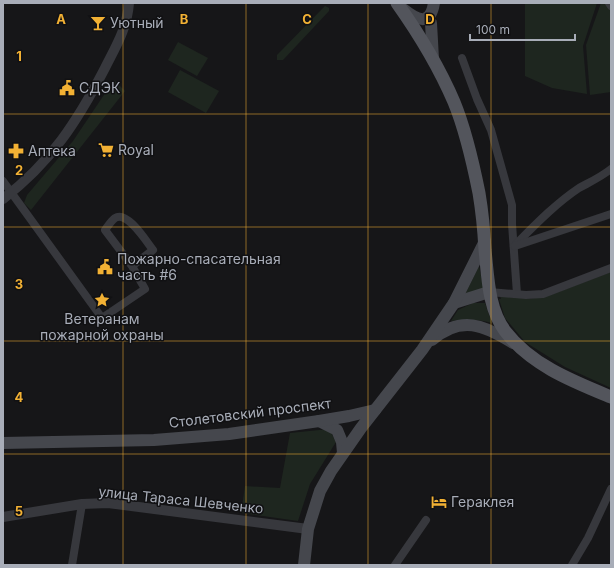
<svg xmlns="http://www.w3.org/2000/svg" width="614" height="568" font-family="Inter,sans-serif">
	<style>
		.green { fill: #1e261f }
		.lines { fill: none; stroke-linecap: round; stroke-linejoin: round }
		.minor { stroke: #37383d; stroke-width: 8 }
		.tertiary { stroke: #37383d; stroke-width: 10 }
		.secondary { stroke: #45474d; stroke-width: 12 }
		.primary { stroke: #53555c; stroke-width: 13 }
		.grid { fill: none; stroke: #f2b134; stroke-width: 1; stroke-opacity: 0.55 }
		.labels { text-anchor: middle; stroke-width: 3; stroke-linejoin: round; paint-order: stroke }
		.poi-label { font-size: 14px; fill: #a8adb8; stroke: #111113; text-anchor: start }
		.street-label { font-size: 14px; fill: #a8adb8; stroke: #111113 }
		.grid-label { font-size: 13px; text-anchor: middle; font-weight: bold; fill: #f2b134; stroke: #111113; stroke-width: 3; stroke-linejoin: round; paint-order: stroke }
	</style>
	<rect width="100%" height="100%" fill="#161618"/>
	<g class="green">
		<polygon points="525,3 597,3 583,46 587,94 552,88 525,76"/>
		<polygon points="601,3 611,3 611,92 590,95 586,45"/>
		<polygon points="325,6 329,8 329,11 283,60 277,60 277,55"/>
		<polygon points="178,42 208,58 197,76 168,60"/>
		<polygon points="180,70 219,91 206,113 168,92"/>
		<polygon points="114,80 125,91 31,210 24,203 27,195 73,141"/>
		<polygon points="479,266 484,291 465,294"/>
		<polygon points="611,272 611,388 565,367 525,342 505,318 499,299 501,299 500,296 530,299 553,294"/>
		<path d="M 473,303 L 485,303 L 492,323 C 478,319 465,319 451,321 L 458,310 Z"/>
		<polygon points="329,429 336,442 310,484 298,521 241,513 245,486 280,488 290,433"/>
	</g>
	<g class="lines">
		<g class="minor">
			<polyline points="609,3 611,6"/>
			<polyline points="462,58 477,99 491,130 512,205 512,224 517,294"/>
			<path d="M 3,181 L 102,318 L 145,289 L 132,266 L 153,250 C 146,241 127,210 115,218 C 111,221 108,226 105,230 L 132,266"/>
			<path d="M 514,246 C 534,226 555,204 579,188 C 590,182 601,177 611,169"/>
			<polyline points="515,246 611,214"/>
			<polyline points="489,292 526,295 543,294 611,268"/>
			<polyline points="72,565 82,504"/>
			<polyline points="395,565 426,520"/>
			<polyline points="572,565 588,538 611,489"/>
		</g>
		<g class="tertiary">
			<path d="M 3,199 C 51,162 77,122 105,68 C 116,46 127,29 129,3"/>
			<polyline points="3,517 82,504 108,503 308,529"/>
		</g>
		<g class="secondary">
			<path d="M 403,9 C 417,20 430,27 434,3"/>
			<polyline points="431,23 433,59"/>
			<polyline points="454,303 489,292"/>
			<path d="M 432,340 C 461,315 484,325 513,343"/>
			<polyline points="319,421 337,430 342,442 343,453"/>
			<polyline points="3,443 154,440 229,434 319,421 349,416 375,410"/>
			<polyline points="304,565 308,529 320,491 331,471 361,428 422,350 454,303 485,241"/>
		</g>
		<path class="primary" d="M 397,3 C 419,34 439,67 454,102 C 466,131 473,163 479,193 C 482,211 484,231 485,250 C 488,277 488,308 505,331 C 531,365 572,381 611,397"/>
	</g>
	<path class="grid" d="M 123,3 L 123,565M 246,3 L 246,565M 368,3 L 368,565M 491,3 L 491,565M 3,114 L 611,114M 3,227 L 611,227M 3,341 L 611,341M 3,454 L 611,454"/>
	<defs>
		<symbol id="bar-bare" viewBox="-9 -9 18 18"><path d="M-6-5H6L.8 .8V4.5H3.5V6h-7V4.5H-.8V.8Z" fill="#f2b134" stroke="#111113" stroke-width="2.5" paint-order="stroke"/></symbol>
		<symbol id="civic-bare" viewBox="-9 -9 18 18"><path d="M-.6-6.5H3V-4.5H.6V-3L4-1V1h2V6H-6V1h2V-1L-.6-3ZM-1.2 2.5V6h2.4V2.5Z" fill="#f2b134" stroke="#111113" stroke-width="2.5" paint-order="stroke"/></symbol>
		<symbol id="supermarket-bare" viewBox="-9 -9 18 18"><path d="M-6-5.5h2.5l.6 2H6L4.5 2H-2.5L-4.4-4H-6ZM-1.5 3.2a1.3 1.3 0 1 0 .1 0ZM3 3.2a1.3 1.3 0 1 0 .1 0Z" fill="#f2b134" stroke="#111113" stroke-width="2.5" paint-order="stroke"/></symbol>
		<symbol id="pharmacy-bare" viewBox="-9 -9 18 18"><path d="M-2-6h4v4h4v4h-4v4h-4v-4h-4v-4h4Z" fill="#f2b134" stroke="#111113" stroke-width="2.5" paint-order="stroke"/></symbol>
		<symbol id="sight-bare" viewBox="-9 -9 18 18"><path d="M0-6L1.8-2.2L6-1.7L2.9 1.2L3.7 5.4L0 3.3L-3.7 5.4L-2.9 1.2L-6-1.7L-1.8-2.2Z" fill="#f2b134" stroke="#111113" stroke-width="2.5" paint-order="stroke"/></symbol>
		<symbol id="hotel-bare" viewBox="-9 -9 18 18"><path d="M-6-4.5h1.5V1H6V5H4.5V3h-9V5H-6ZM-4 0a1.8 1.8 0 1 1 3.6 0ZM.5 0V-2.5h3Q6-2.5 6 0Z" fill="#f2b134" stroke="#111113" stroke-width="2.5" paint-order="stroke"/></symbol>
	</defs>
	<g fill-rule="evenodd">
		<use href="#bar-bare" x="87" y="12" width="22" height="22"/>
		<use href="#civic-bare" x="56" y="77" width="22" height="22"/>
		<use href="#supermarket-bare" x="95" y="139" width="22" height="22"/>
		<use href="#pharmacy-bare" x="5" y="140" width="22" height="22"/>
		<use href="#civic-bare" x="94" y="256" width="22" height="22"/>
		<use href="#sight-bare" x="91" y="289" width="22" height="22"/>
		<use href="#hotel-bare" x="428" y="491" width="22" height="22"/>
	</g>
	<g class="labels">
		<g class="poi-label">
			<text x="110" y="28">Уютный</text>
			<text x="79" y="93">СДЭК</text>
			<text x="118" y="155">Royal</text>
			<text x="28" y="156">Аптека</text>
			<text x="117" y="264">Пожарно-спасательная<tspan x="117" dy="16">часть #6</tspan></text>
			<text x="102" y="324" text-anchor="middle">Ветеранам<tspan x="102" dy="16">пожарной охраны</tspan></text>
			<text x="451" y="507">Гераклея</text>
		</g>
		<g class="street-label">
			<text transform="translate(250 413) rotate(-7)" y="5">Столетовский проспект</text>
			<text transform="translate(181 500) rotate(6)" y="5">улица Тараса Шевченко</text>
		</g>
	</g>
	<g class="grid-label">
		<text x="61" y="24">A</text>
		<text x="184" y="24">B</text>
		<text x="307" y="24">C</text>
		<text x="430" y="24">D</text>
		<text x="19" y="61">1</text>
		<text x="19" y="175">2</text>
		<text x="19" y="289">3</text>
		<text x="19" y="402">4</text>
		<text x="19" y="516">5</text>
	</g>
	<rect width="614" height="568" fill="none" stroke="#a8adb8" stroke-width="8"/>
	<path d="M470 34v6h105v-6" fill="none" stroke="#a8adb8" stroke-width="2"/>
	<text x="476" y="34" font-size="12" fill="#a8adb8" stroke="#111113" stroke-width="3" paint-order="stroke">100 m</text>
</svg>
